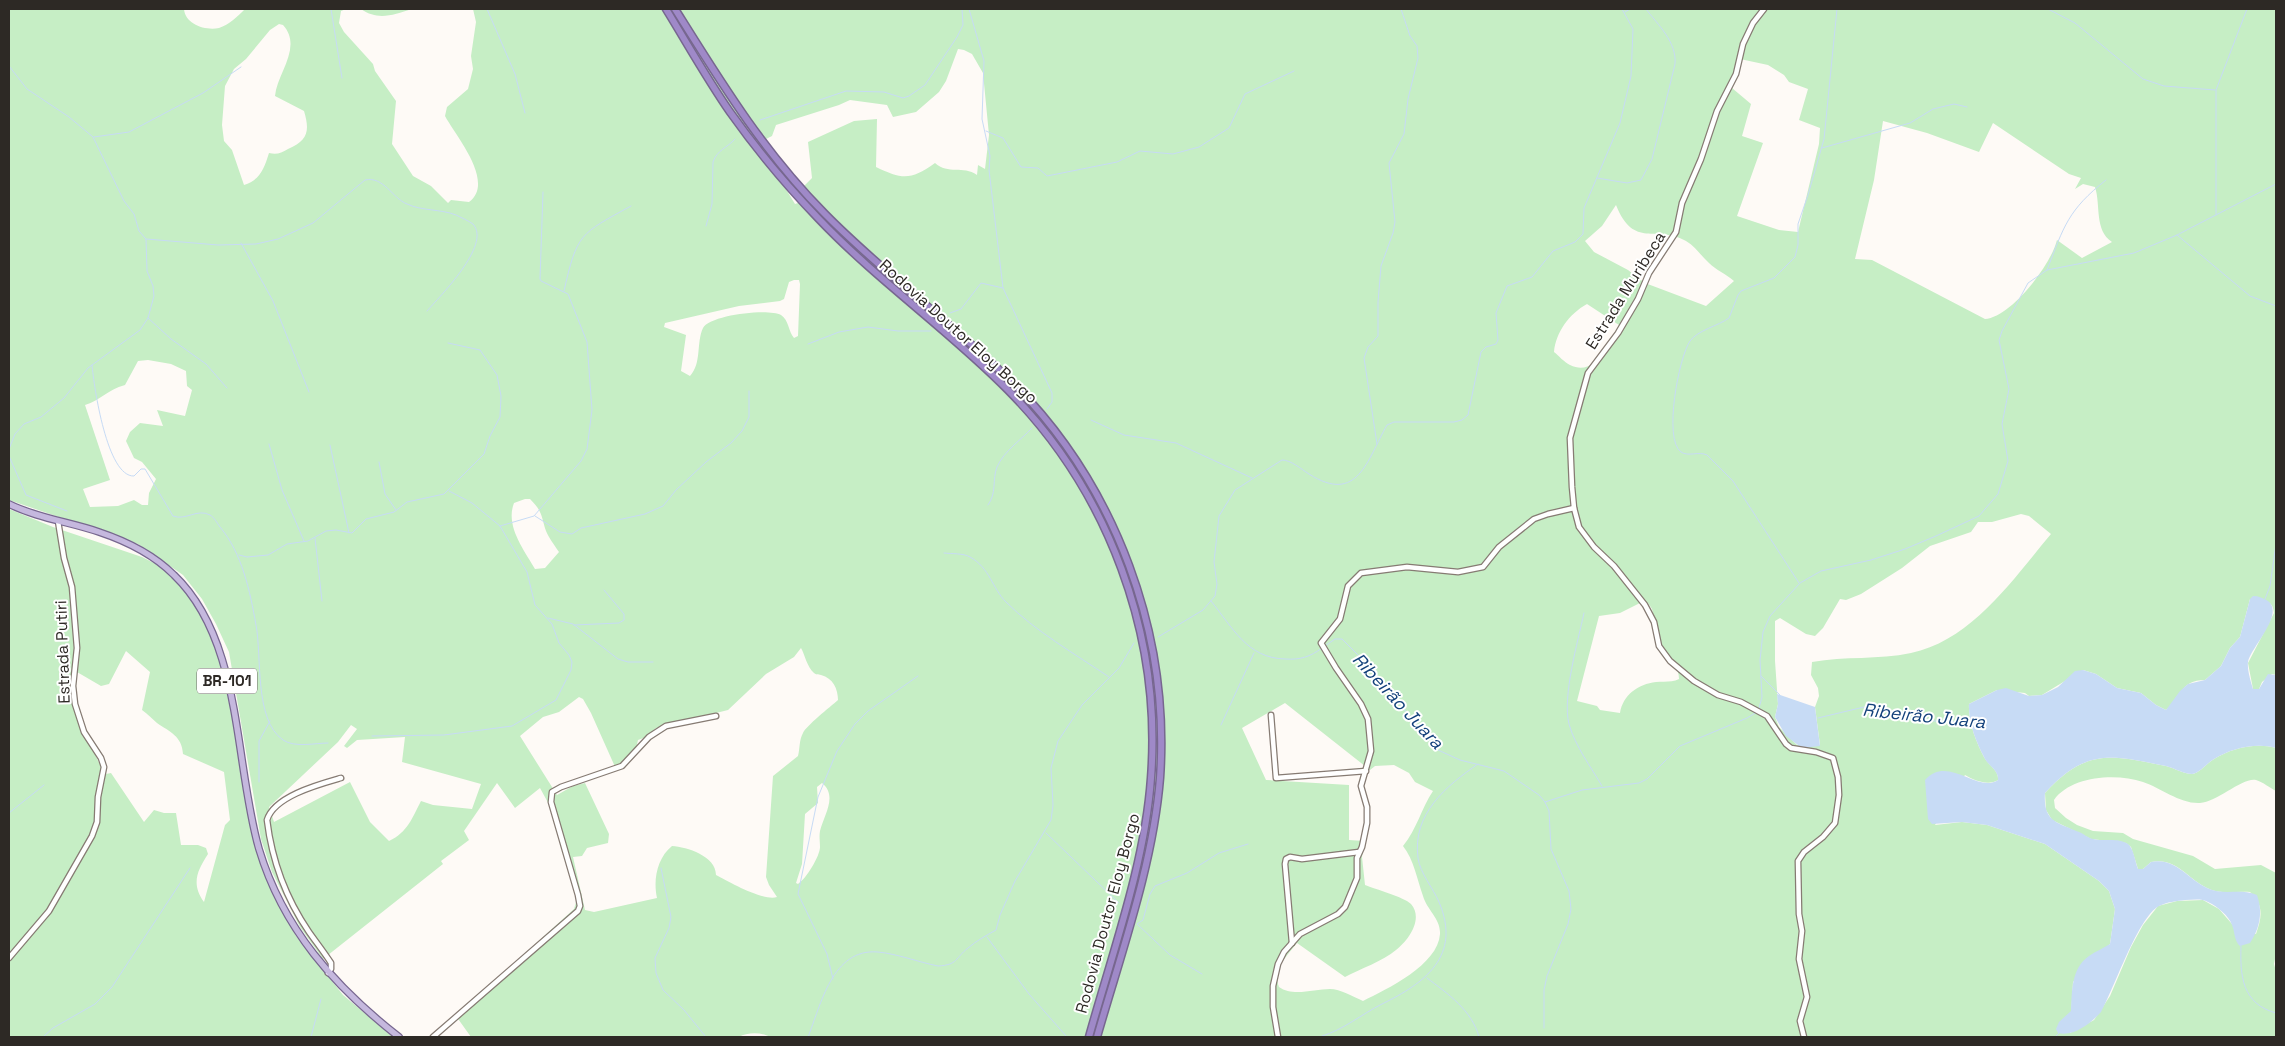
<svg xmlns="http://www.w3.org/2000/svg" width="2285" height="1046" font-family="'Space Grotesk',sans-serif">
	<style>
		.green { fill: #c6eec5; fill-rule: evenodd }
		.water { fill: #c7dbf5 }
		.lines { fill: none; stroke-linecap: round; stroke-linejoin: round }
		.stream { stroke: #c7dbf5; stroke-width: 1 }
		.minor-casing { stroke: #867b73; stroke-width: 7 }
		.major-casing { stroke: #77678f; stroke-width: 8 }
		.highway-casing { stroke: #77678f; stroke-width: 9 }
		.minor { stroke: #fff; stroke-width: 4.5 }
		.major { stroke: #c5b8de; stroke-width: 5.5 }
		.highway { stroke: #9f89c8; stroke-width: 6 }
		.labels { text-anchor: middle; stroke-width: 4; stroke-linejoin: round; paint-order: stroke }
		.shield { fill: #fff; stroke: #6c6966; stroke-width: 1 }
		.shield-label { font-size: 15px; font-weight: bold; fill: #2d2925 }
		.street-label { font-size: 16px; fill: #2d2925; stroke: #fff }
		.water-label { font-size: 18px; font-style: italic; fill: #13417b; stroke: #fff }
	</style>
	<rect width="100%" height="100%" fill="#fefaf6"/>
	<g class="green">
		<path d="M 9,9 L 184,9 C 185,24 205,31 219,28 C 229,25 238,16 245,9 L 346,9 L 341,11 L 339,23 L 344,32 L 373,64 L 375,71 L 396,101 L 392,144 L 413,176 L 431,186 L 448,203 L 451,200 L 469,202 C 496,182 455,135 445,116 L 447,107 L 468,89 L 473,69 L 471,56 L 476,22 L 473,9 L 2276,9 L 2276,675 L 2272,674 L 2262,682 L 2259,689 L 2253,689 L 2248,663 L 2274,613 C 2273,599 2262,600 2250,599 L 2240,637 L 2230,648 L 2221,666 L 2205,680 C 2180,680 2181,698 2166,710 L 2156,705 L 2141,693 L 2117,688 L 2096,674 L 2083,670 L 2042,695 L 2029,696 L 2025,693 L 1997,690 L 1969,704 C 1968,721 1976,742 1984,757 C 1988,765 1999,770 1998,780 C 1989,786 1975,781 1965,775 L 1935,825 L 1962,822 L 1987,825 L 2045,844 L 2099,881 L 2109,891 L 2115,909 L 2110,944 L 2073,982 L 2070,1033 L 2094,1020 L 2110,996 L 2131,947 L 2143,925 L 2158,906 L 2177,901 L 2203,900 L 2219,909 L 2232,924 L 2256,934 C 2262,917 2264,905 2250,892 C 2235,891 2221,895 2207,888 C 2188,879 2176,857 2151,862 L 2143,869 L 2138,869 L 2131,847 L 2126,843 L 2091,839 L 2052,820 L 2046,810 L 2045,793 C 2086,748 2111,755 2166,766 C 2174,768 2184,774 2192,774 C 2200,773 2207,763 2214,759 C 2231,748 2257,742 2276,748 L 2276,791 C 2270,788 2263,782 2256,780 C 2243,777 2217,802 2200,803 C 2180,804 2161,788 2143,782 C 2116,773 2071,776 2054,800 L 2055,808 L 2066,818 L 2077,825 L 2093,831 L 2123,833 L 2133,839 L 2193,856 L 2215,869 L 2261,865 L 2276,873 L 2276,954 L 2274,964 L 2276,971 L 2276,1037 L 770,1037 C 762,1032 747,1032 739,1037 L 471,1037 L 456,1016 L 574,909 L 577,899 L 566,856 L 552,810 L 540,788 L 515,808 L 497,783 L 464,831 L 469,840 L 441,861 L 443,864 L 323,959 L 300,927 L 272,872 L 261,839 L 229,652 L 216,624 L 202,599 L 183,575 L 138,544 L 9,500 ZM 279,24 L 283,25 C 303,47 277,73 275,96 L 304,111 C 310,131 308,140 288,149 C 281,153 277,155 269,153 C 264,169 260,180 244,185 L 232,150 L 224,141 L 222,125 L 225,86 L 234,69 L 246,59 L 270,30 ZM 958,49 L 964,50 L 972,54 L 983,73 L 989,135 L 985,169 L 978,165 L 977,175 C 963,165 948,175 935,163 C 911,180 903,180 876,167 L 877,119 L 854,121 L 808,142 L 812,178 L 802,188 L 801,202 L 795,204 L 776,173 L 767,141 L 766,139 L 772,136 L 776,125 L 839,105 L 850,100 L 887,105 L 893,117 L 916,112 L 939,92 L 946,81 ZM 1740,59 L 1768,65 L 1784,75 L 1789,82 L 1808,89 L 1799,120 L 1820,128 L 1819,144 L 1798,232 L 1779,230 L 1737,216 L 1763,143 L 1742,136 L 1751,104 L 1732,88 ZM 1883,121 L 1927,133 L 1979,152 L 1993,123 L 2069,174 L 2081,178 L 2075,189 L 2083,184 L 2095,187 C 2101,205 2094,230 2112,242 L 2082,258 L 2057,240 C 2051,265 2011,317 1985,319 L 1872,260 L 1855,259 L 1874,180 ZM 1616,205 C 1634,250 1656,224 1686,241 C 1696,247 1701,256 1709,263 C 1716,270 1726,274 1734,281 L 1706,306 L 1645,283 L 1628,270 L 1594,252 L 1585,241 L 1602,226 ZM 794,280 L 799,280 L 800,284 L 798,336 L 794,338 C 788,331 789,320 781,315 C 768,308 710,315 703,328 C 696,343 702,363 690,376 L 681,371 L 686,335 L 664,327 L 665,323 L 739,306 L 780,301 L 784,299 L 789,282 ZM 1587,304 L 1619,325 C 1609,342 1596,378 1570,365 C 1564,362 1559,356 1554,352 C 1556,332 1569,314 1587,304 ZM 148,360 L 171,364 L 186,371 L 187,386 L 192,390 L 185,416 L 157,410 L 163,426 L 140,423 L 130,432 L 126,441 L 134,458 L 142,462 L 156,479 L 149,493 L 148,505 L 142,505 L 134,500 L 118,506 L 90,507 L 83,489 L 110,480 L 85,405 C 101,400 107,390 125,385 L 138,361 ZM 525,499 L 530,499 C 543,512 541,516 546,531 C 549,538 555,546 559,552 L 545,568 L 535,569 C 524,550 505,526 514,503 ZM 2021,514 L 2029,516 L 2051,534 C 2013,579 1972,640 1911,653 C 1878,660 1845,656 1812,662 L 1811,675 L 1818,688 L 1819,696 L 1815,707 L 1820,745 L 1797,745 L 1779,727 L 1775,717 L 1778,704 L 1775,661 L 1775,621 L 1780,618 L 1806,634 L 1815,636 L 1823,628 L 1840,599 L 1846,600 L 1861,594 L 1902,568 L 1930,546 L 1971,532 L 1978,522 L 1992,522 ZM 1640,603 L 1648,603 L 1652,609 L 1664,658 C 1673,664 1679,668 1679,679 C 1672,683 1664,681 1656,682 C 1638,684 1623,695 1620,713 L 1600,710 L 1597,706 L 1577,701 L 1599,616 L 1620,613 ZM 801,648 C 805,655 807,667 814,673 C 816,675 818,674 821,675 C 833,678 838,689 838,700 C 830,707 806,726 803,733 C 799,740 800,748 798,756 L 773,776 L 766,877 L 769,885 L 777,897 C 765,902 729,882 716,875 C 716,856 687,847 672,846 C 657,858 653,880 657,898 L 594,912 L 585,910 L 573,857 L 582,856 L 587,848 L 608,843 L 609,834 L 585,783 L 573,786 L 557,795 L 520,736 L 543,717 L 559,712 L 579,697 L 583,699 L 591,713 L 616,769 L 634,757 L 638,740 L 646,737 L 656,728 L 728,710 L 766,674 L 794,657 ZM 1285,703 L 1370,770 L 1375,766 L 1394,765 L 1409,773 L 1415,782 L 1433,791 C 1421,809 1417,829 1403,846 C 1414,860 1417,879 1423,896 C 1427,910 1441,919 1440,934 C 1438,965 1387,989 1363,1001 C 1354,997 1340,989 1330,989 C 1314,989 1293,997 1279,987 C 1272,969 1287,956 1297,943 L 1345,977 C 1360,969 1383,961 1396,950 C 1408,941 1424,919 1411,904 C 1404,897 1375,889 1365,885 L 1362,857 L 1364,841 L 1349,840 L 1349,785 L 1266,780 L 1242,728 ZM 351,725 L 357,729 L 344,746 L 347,748 L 357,740 L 405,737 L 402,762 L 481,784 L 472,809 L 433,805 L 421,801 C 412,818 408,832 389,841 L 370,822 L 350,782 L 274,822 L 269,807 L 338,742 ZM 822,783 C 838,796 824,815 820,831 C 819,837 820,841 820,847 C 820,856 806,879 798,884 L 796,883 L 802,864 L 805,814 L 818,803 L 817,787 Z"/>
		<path d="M 361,9 L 412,9 C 393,15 378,21 361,9 Z"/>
		<path d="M 9,509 L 53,527 L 142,557 L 156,564 L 183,586 L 199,610 L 221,653 L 252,828 L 263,870 L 296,936 L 343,995 L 393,1037 L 9,1037 ZM 126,651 L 150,672 L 142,710 C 148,714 152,719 157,723 C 170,732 182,736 183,754 L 224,772 L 230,820 L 225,825 L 204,902 C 191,884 197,871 208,854 L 206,848 L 198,845 L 181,845 L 176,813 L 164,813 L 154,810 L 144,822 L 111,773 L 106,774 L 103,771 L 74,711 L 77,672 L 101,686 L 109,684 Z"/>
	</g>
	<g class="water">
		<path d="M 2253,596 C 2259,596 2263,598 2268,601 C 2285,614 2251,647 2248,662 C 2247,670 2251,682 2253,689 L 2259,689 L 2268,674 L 2276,675 L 2276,748 C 2257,742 2231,748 2214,759 C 2207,763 2200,773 2192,774 C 2184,774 2174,768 2166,766 C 2111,755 2086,748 2045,793 C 2043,822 2057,822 2079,832 C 2084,834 2088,838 2093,839 C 2105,842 2117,837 2128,844 C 2134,849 2135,862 2138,869 L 2143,869 L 2151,862 C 2175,857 2188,879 2207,888 C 2223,896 2240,888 2257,895 C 2263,912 2260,928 2250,943 L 2240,946 C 2234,941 2235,932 2232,925 C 2229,916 2217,906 2208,902 C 2201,898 2193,900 2185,900 C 2177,901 2167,902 2159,906 C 2138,917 2114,989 2101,1012 C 2091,1023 2074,1037 2058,1033 L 2056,1029 L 2059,1022 L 2071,1011 C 2072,992 2071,968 2089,956 C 2096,951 2104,948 2110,944 L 2115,909 L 2109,891 L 2099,881 L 2045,844 L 1987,825 L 1962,822 L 1932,824 L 1928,819 L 1925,780 C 1948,754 1978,794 1998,780 C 1999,770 1988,766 1984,757 C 1976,742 1968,721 1969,704 L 1997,690 L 2006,688 L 2029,696 L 2042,695 L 2058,687 L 2075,671 L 2083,670 L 2096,674 L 2117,688 L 2141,693 L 2156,705 L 2166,710 L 2180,691 L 2188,684 L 2205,680 L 2221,666 L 2230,648 L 2240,637 L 2250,599 Z"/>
		<polygon points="1777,694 1815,707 1820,746 1802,748 1786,736 1775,717 1778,704"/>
	</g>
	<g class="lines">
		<g class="stream">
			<polyline points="331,9 342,78"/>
			<polyline points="487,9 515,74 525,113"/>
			<polyline points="969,9 984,61 982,119 990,156 989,170 1003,288 1052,393 1052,402 1047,409"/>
			<polyline points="2048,9 2075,23 2143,79 2164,86 2215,90"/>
			<polyline points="1625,12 1630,9"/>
			<polyline points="9,66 27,89 69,117 93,137 124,201 134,214 139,231 146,239 147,271 153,286 154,296 148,318 140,330 88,368 64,398 41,417 24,424 15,434 9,449"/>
			<polyline points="760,120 846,91 884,92 903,98 909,96 925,85 957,37 963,25 962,9"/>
			<polyline points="986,131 1003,138 1021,167 1038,168 1047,176 1117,162 1140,151 1173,154 1199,147 1229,128 1245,94 1294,71"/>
			<polyline points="94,137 129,132 203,93 241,67"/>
			<polyline points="1822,148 1910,123 1933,109 1954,104 1967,107"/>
			<path d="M 1597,178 L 1627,183 L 1641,180 L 1652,159 L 1675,64 C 1677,42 1658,25 1646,9"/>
			<polyline points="2216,215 2216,90 2247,9"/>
			<path d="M 706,226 L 712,204 L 713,162 C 717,150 727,148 735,139"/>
			<polyline points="2177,235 2250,296 2276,306"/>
			<path d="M 146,239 L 218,245 L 256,244 L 278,239 L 313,223 L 365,180 C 384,176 392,198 407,204 C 422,211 441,209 456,215 C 460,217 469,221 473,224 C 492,245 439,297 427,311"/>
			<polyline points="241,243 273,301 309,392"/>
			<path d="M 2047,270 C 2064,226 2068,210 2106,180"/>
			<path d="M 564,291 C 577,233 580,234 631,206"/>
			<polyline points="950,313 961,309 981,283 1003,288"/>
			<polyline points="148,318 171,339 206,364 227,388"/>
			<polyline points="808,344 839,332 868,327 898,331 931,331"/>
			<path d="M 92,365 C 94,387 107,477 134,476 L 141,469 L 145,469 L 173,516 C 186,521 197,508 210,515 C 214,517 217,523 220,527 C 242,553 250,591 256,625 C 262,656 254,720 283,740 C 295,748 315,743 328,743"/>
			<polyline points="1091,420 1124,435 1176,443 1252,478"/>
			<polyline points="269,444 282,490 304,541"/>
			<polyline points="1377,444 1364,358 1368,347 1378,336 1378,302 1381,266 1393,233 1395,222 1389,163 1404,134 1408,99 1418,58 1417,46 1410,36 1401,9"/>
			<polyline points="330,445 349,533"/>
			<polyline points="9,456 26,495 67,511"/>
			<polyline points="379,462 385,494 396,510"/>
			<path d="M 988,505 C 997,493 992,480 997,467 C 1004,451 1021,440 1032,428"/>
			<polyline points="535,516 560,532 572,534 581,528 645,514 663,506 676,490 706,462 731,443 742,431 749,417 749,391"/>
			<polyline points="500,526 534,516 581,461 587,449 592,410 587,342 568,294 541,281 540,279 543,192"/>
			<polyline points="315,538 322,601"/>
			<path d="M 944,553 C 952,554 963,553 970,557 C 990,568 992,588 1006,602 C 1035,631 1075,654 1109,677"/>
			<polyline points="239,555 247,557 268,555 287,544 308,541 326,531 336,530 352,533 366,519 394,512 407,502 444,494 484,454 490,436 500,417 501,396 497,375 480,350 448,343"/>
			<path d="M 1799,583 L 1733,481 L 1707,455 C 1699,451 1688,457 1681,452 C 1663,439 1679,357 1690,341 C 1698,330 1718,326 1729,318 L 1738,295 L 1741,291 L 1774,278 L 1795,257 L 1798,245 L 1798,224 L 1808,195 L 1824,139 L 1837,9"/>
			<polyline points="2265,599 2270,586 2276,544"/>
			<path d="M 1211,601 C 1233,628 1247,658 1285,659 C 1300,660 1310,657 1322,648"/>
			<path d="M 1584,613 C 1578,641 1562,697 1569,724 C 1575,746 1591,767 1602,786"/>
			<polyline points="548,618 573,624 618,659 628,662 653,662"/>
			<polyline points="574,625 619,623 624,620 624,614 604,590"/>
			<path d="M 1158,637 L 1203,610 L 1215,596 L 1217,584 L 1214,562 L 1219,516 L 1235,490 L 1282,460 C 1291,460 1301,469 1309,474 C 1358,505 1367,460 1387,425 L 1394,422 L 1454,422 L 1462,420 L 1468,415 L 1481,352 L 1486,347 L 1496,344 L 1498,340 L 1496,313 L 1507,286 L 1532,277 L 1553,251 L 1575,242 L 1583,234 L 1584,208 L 1620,123 L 1631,76 L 1633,29 L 1622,9"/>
			<polyline points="1325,646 1335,639 1342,639 1361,658 1438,750 1460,760 1504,771 1539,795 1545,802 1549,811 1551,849 1569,891 1571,909 1568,924 1547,976 1544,990 1544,1028"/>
			<polyline points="1761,676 1780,695"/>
			<polyline points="1759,708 1762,697 1760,660 1763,632 1770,616 1800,583 1821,571 1871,560 1905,549 1936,536 1979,516 1998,494 2008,461 2002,424 2009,389 1999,340 2002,331 2028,283 2047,270 2134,253 2177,235 2276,184"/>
			<polyline points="1818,718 1864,707 1934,721 1971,722"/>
			<polyline points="1221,725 1254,653"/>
			<polyline points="372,736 444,735 512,726 556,700 571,670 572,662 569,655 559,643 552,624 535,605 527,572 500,526 472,503 449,491"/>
			<polyline points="259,782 259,741 270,721"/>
			<polyline points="1545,802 1582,790 1639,783 1647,779 1680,746 1747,718 1757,712"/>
			<polyline points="9,813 44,785"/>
			<polyline points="1046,833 1119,903"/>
			<polyline points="661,868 671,917 669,928 655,958 656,973 663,990 684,1010 706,1037"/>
			<polyline points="987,937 1029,994 1067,1037"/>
			<path d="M 2241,946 C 2240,976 2242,1004 2276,1013"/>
			<polyline points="1202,974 1170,955 1137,924 1143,920 1150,894 1155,886 1187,873 1219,853 1248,844"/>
			<path d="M 1427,978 C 1448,994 1472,1010 1479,1037"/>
			<polyline points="833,979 827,954 798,894 818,797 837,751 855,724 868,711 918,676"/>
			<path d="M 1322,1036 C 1343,1030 1362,1014 1382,1004 C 1425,983 1462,956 1439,902 C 1433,888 1420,873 1418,858 C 1412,814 1446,786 1478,764"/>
			<polyline points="43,1037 53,1028 95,1004 112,987 190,868"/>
			<polyline points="311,1037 321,999"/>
			<path d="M 808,1037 C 821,1005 832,948 878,952 C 898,954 918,962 938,966 C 958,965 955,958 968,948 C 976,941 987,935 996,930 L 1000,915 L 1015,881 L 1051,820 L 1053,805 L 1051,768 L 1058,741 L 1082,705 L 1119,668 L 1134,643"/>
			<polyline points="2055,1037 2060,1032"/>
		</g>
		<defs>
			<g id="minor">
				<polyline points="1764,9 1753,23 1743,44 1736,74 1717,111 1701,159 1682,203 1676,232 1649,273 1638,299 1618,333 1588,373 1570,438 1572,487 1574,508 1579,527 1594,547 1614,566 1645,605 1654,622 1659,646 1670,661 1694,681 1718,695 1741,702 1767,716 1786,744 1791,748 1816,752 1833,758 1838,777 1839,795 1835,823 1823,837 1804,852 1798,861 1799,914 1802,931 1799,959 1807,997 1800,1021 1804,1037"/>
				<polyline points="1271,715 1276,778 1366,771"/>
				<polyline points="1292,943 1285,864 1286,859 1290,857 1302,859 1359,852"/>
				<polyline points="9,958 49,911 92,836 97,822 98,797 104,767 101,758 84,732 75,704 73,686 77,648 72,587 64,558 58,521"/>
				<path d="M 328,973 L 331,969 L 331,963 C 324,952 316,942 309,932 C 285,897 272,861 267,820 C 274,796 320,784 341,778"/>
				<polyline points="433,1037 578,911 580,906 578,895 551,802 552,792 561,787 622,766 649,737 666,726 716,716"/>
				<polyline points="1278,1037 1273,1007 1273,986 1278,964 1284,952 1300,934 1338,914 1345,907 1357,878 1357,858 1362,847 1367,823 1367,807 1361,786 1371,751 1368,719 1361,704 1336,668 1321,643 1340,619 1348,586 1361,573 1407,567 1458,572 1483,567 1499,547 1534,519 1548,514 1574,508"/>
			</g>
			<path id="major" d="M 9,504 C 37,518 70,522 99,532 C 126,541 154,555 174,575 C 243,641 234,763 259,849 C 283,929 335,987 399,1037"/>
			<g id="highway">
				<path d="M 666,9 C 687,43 707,79 730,112 C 757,150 787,186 819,219 C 878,281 949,330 1008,390 C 1109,492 1162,635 1151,778 C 1145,864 1112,954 1089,1037"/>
				<path d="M 675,9 C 722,84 762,150 825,214 C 885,275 955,325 1015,385 C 1116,488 1170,633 1160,778 C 1153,865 1121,953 1097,1037"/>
			</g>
		</defs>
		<use href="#minor" class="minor-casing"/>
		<use href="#major" class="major-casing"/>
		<use href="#highway" class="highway-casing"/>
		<use href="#minor" class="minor"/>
		<use href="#major" class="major"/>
		<use href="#highway" class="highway"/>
	</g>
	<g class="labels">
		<rect class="shield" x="197" y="668.5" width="60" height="25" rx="4"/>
		<g class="shield-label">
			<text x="227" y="686">BR-101</text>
		</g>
		<g class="street-label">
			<text transform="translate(1625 290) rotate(-58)" y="6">Estrada Muribeca</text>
			<text transform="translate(959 331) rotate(42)" y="6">Rodovia Doutor Eloy Borgo</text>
			<text transform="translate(62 652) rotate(-92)" y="6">Estrada Putiri</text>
			<text transform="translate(1107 913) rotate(-75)" y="6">Rodovia Doutor Eloy Borgo</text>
		</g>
		<g class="water-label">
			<text transform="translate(1398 701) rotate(47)" y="6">Ribeirão Juara</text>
			<text transform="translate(1924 716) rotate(6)" y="6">Ribeirão Juara</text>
		</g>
	</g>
	<rect width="2285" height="1046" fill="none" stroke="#2d2925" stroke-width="20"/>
</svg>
